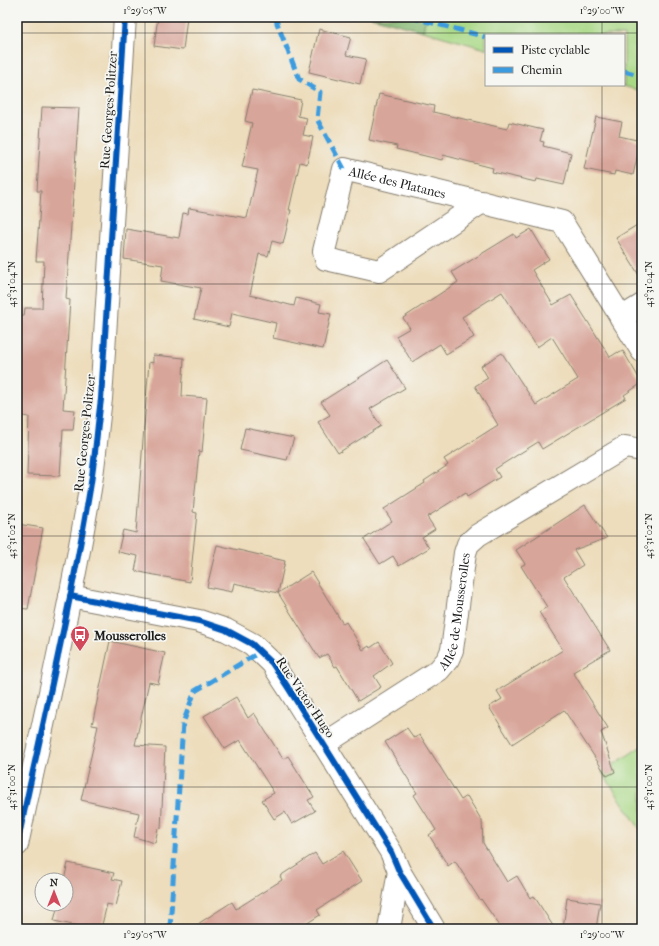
<svg xmlns="http://www.w3.org/2000/svg" width="659" height="946" font-family="'IM FELL French Canon',serif">
	<style>
		.green { fill: #a9d885; stroke: #627a50 }
		.forest { fill: #86b872; stroke: #516a47 }
		.building { fill: #d8a59a }
		.lines { fill: none; stroke-linecap: round; stroke-linejoin: round }
		.minor-casing { stroke: #847c6c; stroke-width: 24 }
		.minor { stroke: #fff; stroke-width: 22 }
		.quiet { stroke: #3c9bdf; stroke-width: 5; stroke-dasharray: 10 5; stroke-linecap: butt }
		.cycleway-casing { stroke: #f6f6f2; stroke-width: 8 }
		.cycleway { stroke: #0057b8; stroke-width: 6 }
		.ticks { fill: none; stroke: #1c1c1c; stroke-width: 1; stroke-opacity: 0.45 }
		.labels { text-anchor: middle; stroke-width: 3.5; stroke-linejoin: round; paint-order: stroke }
		.street-label { font-size: 13px; fill: #1c1c1c; stroke: #f6f6f2 }
		.poi-label { font-size: 13px; font-weight: bold; fill: #1c1c1c; stroke: #f6f6f2; text-anchor: start }
		.neatline { fill: none; stroke: #1c1c1c; stroke-width: 1.5 }
		.ticks-label { font-size: 10px; text-anchor: middle; fill: #1c1c1c }
	</style>
	<rect width="100%" height="100%" fill="#f6f6f2"/>
	<filter id="ink" filterUnits="userSpaceOnUse"><feTurbulence type="fractalNoise" baseFrequency=".025" numOctaves="2"/><feDisplacementMap in="SourceGraphic" scale="8" xChannelSelector="R" yChannelSelector="G"/><feConvolveMatrix kernelMatrix="1 2 1 2 8 2 1 2 1" color-interpolation-filters="sRGB"/></filter>
	<filter id="wash" filterUnits="userSpaceOnUse"><feTurbulence type="fractalNoise" baseFrequency=".012" numOctaves="4" result="noise"/><feDisplacementMap in="SourceGraphic" scale="16" xChannelSelector="R" yChannelSelector="G"/><feGaussianBlur stdDeviation="0.9" result="paint"/><feColorMatrix in="noise" values="0 0 0 0 0 0 0 0 0 0 0 0 0 0 0 0 0 1.4 0 .05"/><feComposite in="paint" operator="in"/></filter>
	<g filter="url(#wash)">
		<rect width="100%" height="100%" fill="#edddbc"/>
		<g class="green">
			<polygon points="426,17 642,17 642,91 619,85 624,85 624,35 486,35 486,49 423,31"/>
			<polygon points="642,746 642,832 602,772"/>
		</g>
		<polygon class="forest" points="371,17 426,17 423,31"/>
		<g id="blocks">
			<g class="building">
				<polygon points="158,17 187,17 183,50 154,46"/>
				<polygon points="319,29 351,37 346,55 366,59 360,84 309,72"/>
				<polygon points="252,90 301,100 298,116 307,118 303,135 313,137 307,164 300,162 289,210 291,210 283,244 272,241 268,256 259,254 250,295 294,306 296,298 321,304 319,312 331,314 323,349 273,338 276,323 232,313 229,327 194,319 201,288 161,281 163,265 124,259 126,229 179,238 183,213 188,214 189,208 247,218 258,170 242,167 252,123 245,121"/>
				<polygon points="379,94 434,106 433,112 507,129 509,122 543,130 540,141 544,142 543,146 571,153 564,185 537,179 536,182 492,172 493,168 443,155 442,160 396,149 397,146 369,140"/>
				<polygon points="42,107 79,108 66,299 70,300 63,409 75,410 73,430 63,430 60,476 27,475 29,417 17,415 17,325 19,316 24,316 25,308 42,308 44,261 36,261 41,191 37,191"/>
				<polygon points="596,117 622,122 619,136 641,141 633,175 615,171 614,175 584,169"/>
				<polygon points="642,222 642,280 616,238"/>
				<polygon points="531,229 549,259 532,270 553,305 571,295 610,357 618,352 619,353 623,351 642,383 624,395 626,398 542,449 538,442 495,469 500,477 467,497 465,493 427,517 435,529 422,537 429,548 399,566 393,556 380,564 364,539 392,521 384,509 425,483 424,481 448,465 444,459 498,425 475,386 488,378 481,366 502,353 536,405 578,379 552,337 537,347 502,292 462,317 474,337 446,354 440,344 412,362 396,336 410,328 403,318 458,282 452,272 514,234 516,238"/>
				<polygon points="153,355 184,358 182,396 207,398 202,452 199,451 193,512 197,513 190,582 135,571 138,556 118,552 123,530 136,533 149,362 153,363"/>
				<polygon points="387,360 405,388 370,409 381,426 338,453 318,422 330,415 321,402"/>
				<polygon points="245,428 294,438 287,460 240,450"/>
				<polygon points="585,505 607,538 574,550 583,565 564,577 610,650 573,672 608,728 601,732 615,772 607,776 564,710 512,744 489,707 502,699 497,691 563,650 539,612 547,607 521,566 525,564 516,550"/>
				<polygon points="17,524 43,528 28,609 17,608"/>
				<polygon points="217,545 285,561 278,593 234,583 232,592 207,587"/>
				<polygon points="311,572 343,624 346,622 363,650 369,646 370,648 379,642 392,663 374,676 381,687 358,701 337,666 335,667 327,654 319,658 278,593"/>
				<polygon points="110,641 165,653 158,684 149,682 135,745 165,747 161,829 158,828 155,843 134,837 139,813 81,800 98,726 92,725"/>
				<polygon points="236,697 248,718 254,713 283,759 288,756 314,797 308,800 315,811 292,824 285,812 274,819 262,800 274,793 240,740 225,749 204,716"/>
				<polygon points="407,728 414,738 420,735 461,800 467,796 482,821 483,843 507,882 517,876 530,898 534,896 555,929 502,929 481,899 480,900 455,861 448,866 429,835 436,830 414,795 417,793 385,742"/>
				<polygon points="343,851 362,881 317,910 320,915 298,929 190,929 232,902 236,909 282,880 280,876 315,853 322,864"/>
				<polygon points="68,863 114,873 112,879 122,881 116,906 107,904 101,929 92,929 54,921 58,904 66,904 66,880 64,880"/>
				<polygon points="567,898 600,903 596,929 563,929"/>
			</g>
		</g>
	</g>
	<g filter="url(#ink)">
		<use href="#blocks" fill-opacity="0" stroke="#847c6c" stroke-width="1"/>
		<g class="lines">
			<defs>
				<g id="minor">
					<path id="s1" d="M 482,202 L 379,271 L 326,259 L 324,251 L 344,169 L 562,222 L 642,351"/>
					<polyline points="621,318 642,305"/>
					<polyline points="70,596 199,621 226,630 252,644 272,663 289,689 391,852 399,871 434,929"/>
					<path id="s2" d="M 324,744 L 439,670 L 448,659 L 452,650 L 465,553 L 468,544 L 478,535 L 625,447 L 642,450"/>
					<path d="M 17,845 C 42,727 70,609 90,489 C 95,459 97,429 101,399 L 125,17"/>
					<polyline points="389,929 399,871"/>
				</g>
			</defs>
			<use href="#minor" class="minor-casing"/>
			<use href="#minor" class="minor"/>
			<g class="quiet">
				<polyline points="276,17 277,23 299,79 320,92 317,119 344,169"/>
				<polyline points="410,17 486,37"/>
				<polyline points="624,71 642,76"/>
				<polyline points="170,929 183,723 195,691 260,652"/>
			</g>
			<defs>
				<g id="cycleway">
					<polyline points="70,596 199,621 226,630 252,644 272,663 289,689 391,852 399,871 434,929"/>
					<path d="M 17,845 C 42,727 70,609 90,489 C 95,459 97,429 101,399 L 125,17"/>
				</g>
			</defs>
			<use href="#cycleway" class="cycleway-casing"/>
			<use href="#cycleway" class="cycleway"/>
		</g>
	</g>
	<path class="ticks" d="M 145,17 L 145,929M 602,17 L 602,35M 17,33 L 642,33M 602,85 L 602,929M 17,284 L 642,284M 17,536 L 642,536M 17,787 L 642,787"/>
	<defs>
		<symbol id="bus-pin" viewBox="-11 -11 22 30"><path d="M0 17L-7.5 6A9.5 9.5 0 1 1 7.5 6Z" fill="#d1495b" stroke="#f6f6f2"/><path d="M-5-6H5V4H4V6H2V4H-2V6H-4V4H-5ZM-3.5-4V0h7V-4ZM-3.5 1.2v1.5H-2V1.2ZM2 1.2v1.5H3.5V1.2Z" fill="#fff"/></symbol>
	</defs>
	<g fill-rule="evenodd">
		<use href="#bus-pin" x="69" y="624" width="22" height="30"/>
	</g>
	<g class="labels">
		<g class="street-label">
			<text transform="translate(108 110) rotate(-86)" y="5">Rue Georges Politzer</text>
			<text dy="5" stroke="none"><textPath href="#s1" startOffset="326">Allée des Platanes</textPath></text>
			<text transform="translate(84 433) rotate(-84)" y="5">Rue Georges Politzer</text>
			<text dy="5" stroke="none"><textPath href="#s2" startOffset="199">Allée de Mousserolles</textPath></text>
			<text transform="translate(306 697) rotate(56)" y="5">Rue Victor Hugo</text>
		</g>
		<g class="poi-label">
			<text x="94" y="640">Mousserolles</text>
		</g>
	</g>
	<rect width="659" height="946" fill="none" stroke="#f6f6f2" stroke-width="44"/>
	<rect x="485" y="34" width="140" height="52" fill="#f6f6f2" stroke="#9f9f9c"/>
	<rect x="493" y="47" width="20" height="6" fill="#0057b8" stroke="#9f9f9c"/>
	<text x="521" y="54" font-size="12" fill="#1c1c1c">Piste cyclable</text>
	<rect x="493" y="67" width="20" height="6" fill="#3c9bdf" stroke="#9f9f9c"/>
	<text x="521" y="74" font-size="12" fill="#1c1c1c">Chemin</text>
	<g transform="translate(54 892)"><circle r="19" fill="#f6f6f2" stroke="#9f9f9c"/>
	<path d="M0-3L7 15L0 10L-7 15Z" fill="#d1495b"/>
	<text y="-6" font-size="11" font-weight="bold" text-anchor="middle" fill="#1c1c1c">N</text>
	</g>
	<rect x="22" y="22" width="615" height="902" class="neatline"/>
	<g class="ticks-label">
		<text x="145" y="14">1°29'05"W</text>
		<text x="602" y="14">1°29'00"W</text>
		<text transform="translate(11 284) rotate(-90)" y="4">43°31'04"N</text>
		<text transform="translate(648 284) rotate(-90)" y="4">43°31'04"N</text>
		<text transform="translate(11 536) rotate(-90)" y="4">43°31'02"N</text>
		<text transform="translate(648 536) rotate(-90)" y="4">43°31'02"N</text>
		<text transform="translate(11 787) rotate(-90)" y="4">43°31'00"N</text>
		<text transform="translate(648 787) rotate(-90)" y="4">43°31'00"N</text>
		<text x="145" y="938">1°29'05"W</text>
		<text x="602" y="938">1°29'00"W</text>
	</g>
</svg>
